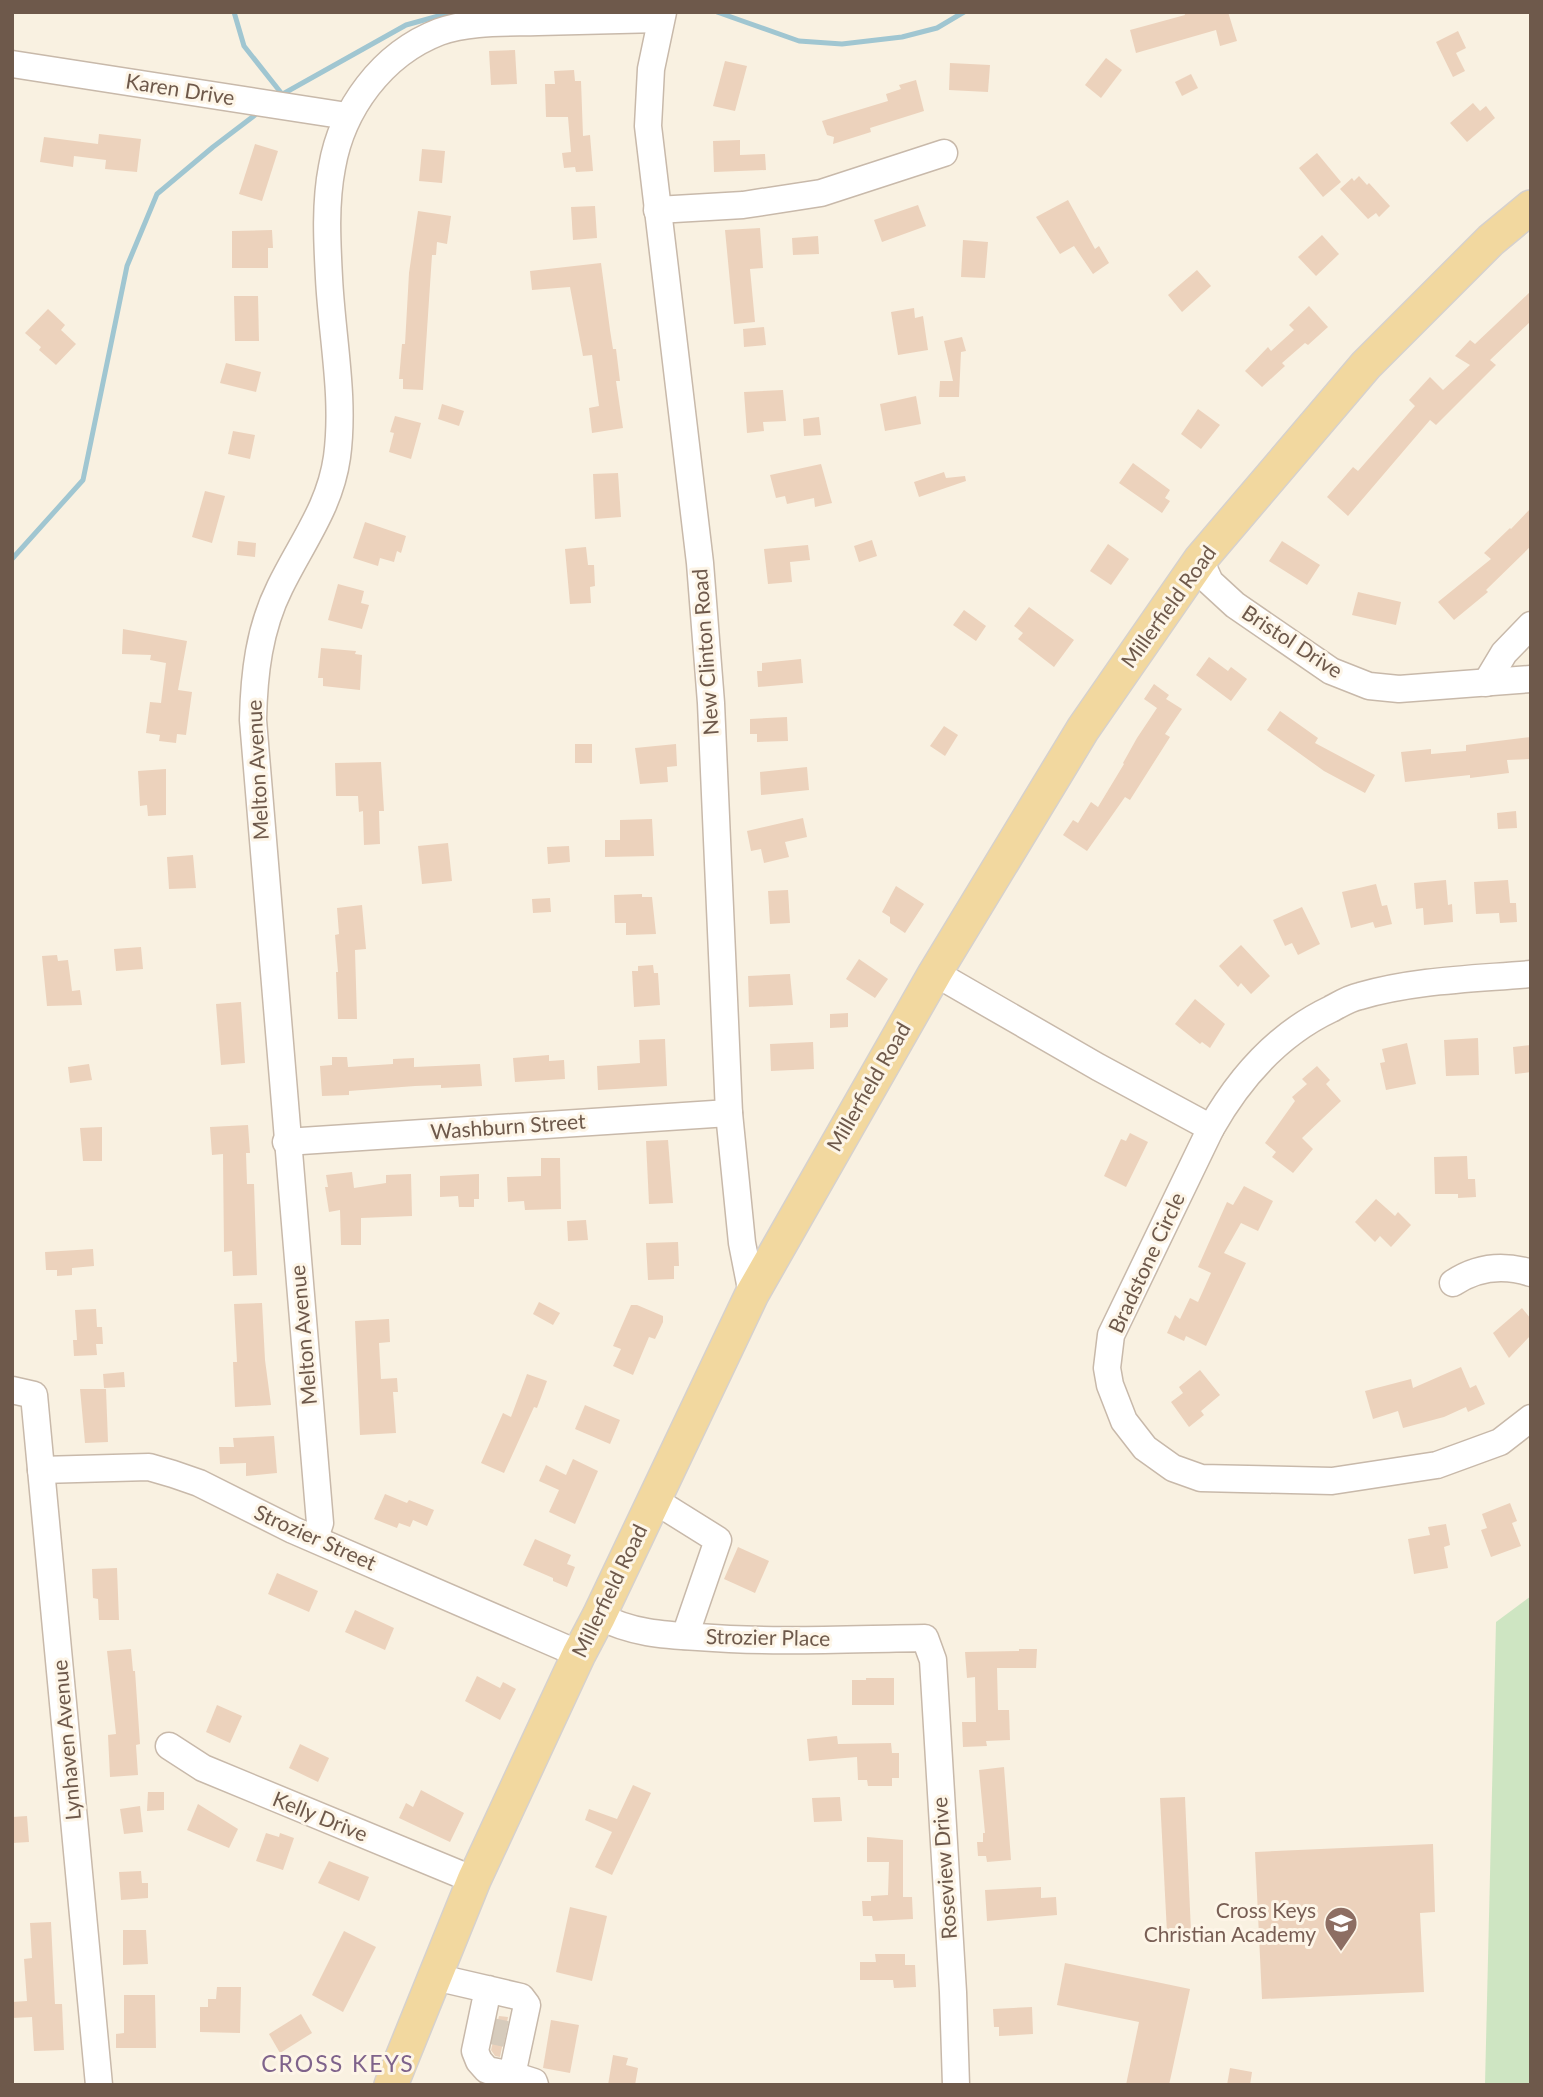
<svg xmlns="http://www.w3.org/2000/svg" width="1543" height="2097" font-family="Lato,sans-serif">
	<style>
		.green { fill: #cee5c2 }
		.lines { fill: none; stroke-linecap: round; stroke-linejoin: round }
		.stream { stroke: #a0c6d1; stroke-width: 5 }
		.building { fill: #ecd2bc }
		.minor-tunnel { stroke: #d6cbbc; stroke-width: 26; stroke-dasharray: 26 13; stroke-linecap: butt }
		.minor-casing { stroke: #c8b9aa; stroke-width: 29 }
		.major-casing { stroke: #d6d1cd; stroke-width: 36 }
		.minor { stroke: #fff; stroke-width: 26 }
		.major { stroke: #f2d89f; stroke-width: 33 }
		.labels { text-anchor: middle; stroke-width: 6; stroke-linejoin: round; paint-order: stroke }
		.street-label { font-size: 21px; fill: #6e594b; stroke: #fdf5e7 }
		.education-label { font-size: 21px; fill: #785e54; stroke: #fdf5e7; text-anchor: end }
		.neighbourhood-label { font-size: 23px; letter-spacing: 2px; fill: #7f638b; stroke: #fdf5e7 }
	</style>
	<rect width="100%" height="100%" fill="#f9f1e1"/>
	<polygon class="green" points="1531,1596 1531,2085 1485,2085 1496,1622"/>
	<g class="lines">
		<g class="stream">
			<polyline points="234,12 244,46 282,94"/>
			<polyline points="717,12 799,41 842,44 902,37 937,28 964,12"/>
			<polyline points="281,95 406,25 453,12"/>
			<polyline points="12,559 83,480 127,266 157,194 213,147 255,115"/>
		</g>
	</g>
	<g class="building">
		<polygon points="1184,12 1228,12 1237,41 1220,46 1216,30 1136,53 1130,30 1185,15"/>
		<polygon points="1458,31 1466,48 1456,53 1465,71 1453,77 1436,42"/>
		<polygon points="515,50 517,84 491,85 489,51"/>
		<polygon points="1106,58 1122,70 1101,98 1085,85"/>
		<polygon points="725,61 747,66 735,111 713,106"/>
		<polygon points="950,63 990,65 988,92 949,90"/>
		<polygon points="574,70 575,81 581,81 583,136 590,135 593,171 576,172 575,167 564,168 562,153 571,152 568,117 546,117 545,84 555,84 554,71"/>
		<polygon points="1191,74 1198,88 1182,96 1175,82"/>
		<polygon points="916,80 924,111 870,128 871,132 833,144 834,137 827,135 822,121 888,101 886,94 901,89 899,85"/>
		<polygon points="1473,103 1480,111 1486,106 1495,118 1467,142 1450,123"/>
		<polygon points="99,134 141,139 137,172 105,169 106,160 74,156 73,167 40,162 44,137 98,144"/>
		<polygon points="740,140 740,155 765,154 766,170 714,172 713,141"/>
		<polygon points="255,144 278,151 262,201 239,194"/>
		<polygon points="422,149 445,151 442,183 419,181"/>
		<polygon points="1317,153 1341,182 1323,197 1299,168"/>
		<polygon points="1359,176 1367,185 1369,183 1390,206 1379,217 1376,213 1368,219 1340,189 1352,178 1354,181"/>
		<polygon points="1068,200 1095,249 1099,246 1109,263 1093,274 1074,246 1060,254 1036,217"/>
		<polygon points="918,205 926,226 882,242 874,220"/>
		<polygon points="595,206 597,238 573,240 571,207"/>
		<polygon points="418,211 451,216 447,244 437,242 436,255 432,255 423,390 403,389 403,379 399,379 402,344 405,344 409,273"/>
		<polygon points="760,228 763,268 750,269 755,322 734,324 725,230"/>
		<polygon points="272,230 273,248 268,248 268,268 232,268 232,231"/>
		<polygon points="1322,235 1339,254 1316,276 1298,257"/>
		<polygon points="818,236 819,254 793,255 792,238"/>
		<polygon points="963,240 988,242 985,278 961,277"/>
		<polygon points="601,263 610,330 613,349 616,349 620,381 616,381 623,428 592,433 589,408 599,406 592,355 583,356 570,287 532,290 530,271"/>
		<polygon points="1197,270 1211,286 1182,312 1168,295"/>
		<polygon points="1531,291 1531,321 1490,360 1496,365 1436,425 1430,420 1348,516 1327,497 1353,467 1358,471 1415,406 1409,400 1430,377 1443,390 1470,365 1455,356 1470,340 1475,344"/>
		<polygon points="234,296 258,296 259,341 235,341"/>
		<polygon points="1309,306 1328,327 1308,345 1305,343 1282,363 1285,366 1262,387 1245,371 1268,347 1271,351 1294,330 1289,325"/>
		<polygon points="914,308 915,318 923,316 928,350 898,355 891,312"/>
		<polygon points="48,309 65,325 61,330 76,344 56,365 39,350 41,347 25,333"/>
		<polygon points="764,327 766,345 744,347 743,329"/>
		<polygon points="962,337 966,351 961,352 959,397 939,397 940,381 953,381 944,341"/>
		<polygon points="226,363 261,372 256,392 220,383"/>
		<polygon points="783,390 786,421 763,422 764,431 747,433 744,392"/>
		<polygon points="916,396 921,424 885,431 880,404"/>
		<polygon points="442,404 464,411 459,426 438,419"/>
		<polygon points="1198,409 1220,425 1201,449 1181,434"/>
		<polygon points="395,416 421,423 411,459 389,452 394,433 390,432"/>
		<polygon points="819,417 821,435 804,436 803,419"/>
		<polygon points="233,431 255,435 250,459 228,454"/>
		<polygon points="1133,463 1170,490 1165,498 1170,501 1162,513 1119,483"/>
		<polygon points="821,464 832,503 815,507 814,498 787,504 785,496 776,498 770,475"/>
		<polygon points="944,472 946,478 965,476 966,481 919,497 914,482"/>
		<polygon points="618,473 621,517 595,519 593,474"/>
		<polygon points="205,491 225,496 212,543 192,537"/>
		<polygon points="1531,508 1531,546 1486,590 1488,592 1454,620 1438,602 1491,559 1484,553 1510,528 1511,529"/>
		<polygon points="365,522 406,536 401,553 397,551 394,562 380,558 378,566 353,558"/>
		<polygon points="872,540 877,556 859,562 854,546"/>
		<polygon points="238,541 256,543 255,557 237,555"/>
		<polygon points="1282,541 1320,565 1307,585 1269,561"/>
		<polygon points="1108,544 1129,559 1111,585 1090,571"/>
		<polygon points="808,545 810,560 790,562 792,582 768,584 764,549"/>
		<polygon points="586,547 588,565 594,565 595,586 590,587 591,603 570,604 565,549"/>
		<polygon points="338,584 364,591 361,603 369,605 362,629 328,620"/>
		<polygon points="1358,592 1401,602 1396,625 1352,615"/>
		<polygon points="1029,607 1074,640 1054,667 1018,639 1023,633 1014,626"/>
		<polygon points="964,610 986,626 976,641 953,625"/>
		<polygon points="123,629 187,641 178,690 192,692 186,735 177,734 176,743 159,741 160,735 146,733 150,702 161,703 166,663 150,660 151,655 122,654"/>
		<polygon points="321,648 356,651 355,654 362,655 360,690 323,686 323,678 318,678"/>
		<polygon points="1209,657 1228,671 1231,667 1247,679 1231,701 1196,675"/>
		<polygon points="801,659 803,683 758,687 757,671 762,671 762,663"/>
		<polygon points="1154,684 1169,695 1166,699 1182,709 1165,734 1170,737 1130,800 1125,797 1087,851 1063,835 1073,820 1078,823 1091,802 1098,807 1124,764 1123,763 1137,738 1157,708 1144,699"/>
		<polygon points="1280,711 1318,738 1315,743 1375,775 1365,793 1324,771 1267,730"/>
		<polygon points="787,717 788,741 757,742 757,734 750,734 750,719"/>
		<polygon points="944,726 958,735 945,756 930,746"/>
		<polygon points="1531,737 1531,759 1507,760 1509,773 1470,778 1470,775 1405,782 1401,752 1431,749 1431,754 1466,751 1466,745"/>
		<rect x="575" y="744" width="17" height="19"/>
		<polygon points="676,744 677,766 667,767 668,782 640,784 635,748"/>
		<polygon points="381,762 384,811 379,811 380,844 364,845 363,811 359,812 358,796 336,796 335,763"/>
		<polygon points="807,767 809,790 761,795 760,772"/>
		<polygon points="166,769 166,815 148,816 147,805 140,806 138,771"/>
		<polygon points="1516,811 1517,828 1498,829 1497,813"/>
		<polygon points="803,818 807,837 785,842 789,857 764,863 761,849 751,851 747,831"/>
		<polygon points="652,819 654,856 605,857 605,840 620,840 620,820"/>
		<polygon points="448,843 452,881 422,884 418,846"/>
		<polygon points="569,846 570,862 548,864 547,847"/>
		<polygon points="193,855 196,888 169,889 167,857"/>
		<polygon points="1446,880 1448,905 1452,904 1453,922 1424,925 1423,908 1416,909 1414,883"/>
		<polygon points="1508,880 1510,903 1516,903 1517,922 1500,923 1499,913 1476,914 1474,882"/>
		<polygon points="1376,884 1382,906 1387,905 1392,924 1375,928 1373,922 1351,928 1342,892"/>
		<polygon points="896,886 924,904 905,933 890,923 890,917 882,912"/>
		<polygon points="788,890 790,923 770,924 768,891"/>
		<polygon points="642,894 642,897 652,897 656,934 626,935 626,923 615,923 614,895"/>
		<polygon points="550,898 551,912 533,913 532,899"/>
		<polygon points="362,905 366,949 355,950 357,1019 338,1019 336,972 338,972 335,935 339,934 337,908"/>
		<polygon points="1302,907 1320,944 1298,955 1292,943 1285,946 1273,920"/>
		<polygon points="1241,945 1270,976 1251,994 1241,983 1238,987 1219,966"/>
		<polygon points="141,947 143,969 116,971 114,949"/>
		<polygon points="57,955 58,961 68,960 72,991 80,990 82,1005 47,1006 42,956"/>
		<polygon points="859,959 888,979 875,998 846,979"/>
		<polygon points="653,965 654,973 658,973 660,1005 634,1007 632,971 638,971 638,966"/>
		<polygon points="790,974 793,1005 749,1007 748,976"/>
		<polygon points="1195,999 1225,1024 1210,1048 1202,1042 1200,1044 1175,1024"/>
		<polygon points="241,1002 245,1063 221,1065 216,1004"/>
		<polygon points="848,1013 848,1027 830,1028 830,1014"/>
		<polygon points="1478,1038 1479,1075 1446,1076 1444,1040"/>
		<polygon points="665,1039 667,1086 598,1090 597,1066 640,1063 639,1040"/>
		<polygon points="813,1042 814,1069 771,1071 770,1044"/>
		<polygon points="1407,1043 1416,1084 1386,1090 1380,1063 1385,1062 1382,1049"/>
		<polygon points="1531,1045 1531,1072 1515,1074 1513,1047"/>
		<polygon points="549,1055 549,1061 564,1060 565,1079 515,1082 513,1058"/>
		<polygon points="332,1057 347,1057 348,1067 393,1064 393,1059 414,1058 414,1067 480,1064 482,1086 441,1088 441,1085 415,1086 349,1091 349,1095 322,1096 320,1066 332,1065"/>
		<polygon points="89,1064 92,1080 70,1083 68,1067"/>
		<polygon points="1317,1066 1330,1080 1326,1084 1341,1101 1302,1138 1313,1149 1293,1173 1272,1157 1276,1152 1265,1143 1295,1101 1292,1097 1307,1084 1302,1079"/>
		<polygon points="248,1125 250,1153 246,1153 247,1184 254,1184 257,1275 233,1276 232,1251 224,1252 223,1154 212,1155 210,1127"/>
		<polygon points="102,1127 102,1161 83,1161 80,1128"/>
		<polygon points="1130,1133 1148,1142 1126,1187 1104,1176 1121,1139 1126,1141"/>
		<polygon points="668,1140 673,1203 649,1204 646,1141"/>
		<polygon points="1467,1156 1468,1179 1475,1179 1476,1197 1458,1198 1458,1194 1435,1194 1434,1157"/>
		<polygon points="541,1158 560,1158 561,1209 525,1210 524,1201 508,1202 507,1177 541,1176"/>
		<polygon points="352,1172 354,1188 386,1183 386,1175 411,1174 412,1216 361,1218 361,1245 341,1245 340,1210 329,1212 325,1187 328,1187 326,1175"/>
		<polygon points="479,1174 479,1199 474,1199 474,1207 459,1207 458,1196 440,1197 440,1176"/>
		<polygon points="1244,1186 1273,1201 1258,1231 1241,1223 1224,1253 1246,1263 1206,1346 1186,1336 1184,1341 1167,1333 1175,1315 1180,1319 1190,1298 1198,1302 1211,1273 1198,1267 1227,1202 1233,1205"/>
		<polygon points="1376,1199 1395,1216 1398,1212 1411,1225 1391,1247 1380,1236 1375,1242 1355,1222"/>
		<polygon points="586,1220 588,1240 568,1241 567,1221"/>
		<polygon points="678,1242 679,1266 674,1266 674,1279 648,1280 646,1243"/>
		<polygon points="93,1249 94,1266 72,1268 72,1275 57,1276 57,1270 46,1270 45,1252"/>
		<polygon points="539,1302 560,1313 553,1325 533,1314"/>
		<polygon points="262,1303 265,1360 271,1405 235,1407 233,1362 237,1362 234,1304"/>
		<polygon points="631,1305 637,1305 663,1316 663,1322 655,1339 649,1337 633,1375 613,1366 621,1349 613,1346"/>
		<polygon points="1522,1308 1531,1319 1531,1335 1509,1358 1493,1333"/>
		<polygon points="96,1309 97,1327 102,1327 103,1344 96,1344 97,1355 74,1356 73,1340 77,1340 75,1310"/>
		<polygon points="389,1319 390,1342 379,1343 381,1379 397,1378 398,1392 393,1392 396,1433 360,1435 355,1321"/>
		<polygon points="1461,1367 1470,1388 1476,1385 1485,1404 1468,1412 1466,1407 1444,1417 1403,1428 1398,1411 1373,1419 1365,1391 1411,1379 1413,1388"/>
		<polygon points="1200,1370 1220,1395 1201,1411 1204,1415 1189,1427 1171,1402 1183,1393 1179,1387"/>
		<polygon points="124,1372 125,1387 104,1388 103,1374"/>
		<polygon points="527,1374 547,1381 537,1408 534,1407 504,1473 481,1463 503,1413 511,1417"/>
		<polygon points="80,1389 106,1389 108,1442 85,1443"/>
		<polygon points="585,1405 620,1420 610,1444 575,1429"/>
		<polygon points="274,1436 277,1473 246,1476 246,1463 220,1464 219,1447 234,1447 233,1438"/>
		<polygon points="573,1459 598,1471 575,1524 549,1512 559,1490 539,1481 546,1465 566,1475"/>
		<polygon points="385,1494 407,1503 409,1500 434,1510 427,1526 413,1520 410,1527 399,1523 397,1528 374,1519"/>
		<polygon points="1510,1503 1517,1521 1512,1523 1521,1546 1491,1557 1481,1530 1487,1528 1482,1514"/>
		<polygon points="1446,1524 1450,1545 1444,1547 1448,1568 1414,1574 1408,1539 1430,1535 1428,1527"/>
		<polygon points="535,1539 571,1555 567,1564 575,1567 567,1587 553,1581 553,1578 523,1565"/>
		<polygon points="738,1547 769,1561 755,1593 724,1579"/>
		<polygon points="117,1568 119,1620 99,1620 98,1599 93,1598 92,1569"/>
		<polygon points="277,1573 318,1591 309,1612 268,1594"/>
		<polygon points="355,1610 394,1628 385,1650 345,1632"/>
		<polygon points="131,1649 133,1671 135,1671 140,1744 136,1745 138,1775 110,1777 108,1735 116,1734 107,1651"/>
		<polygon points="1019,1649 1037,1649 1036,1668 997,1668 998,1710 1009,1710 1010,1740 986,1741 987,1746 963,1747 962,1722 976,1722 975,1677 967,1678 965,1652 1019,1651"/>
		<polygon points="477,1676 500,1688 503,1682 516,1689 500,1720 465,1701"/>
		<polygon points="866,1678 894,1678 894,1705 852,1705 852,1680 866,1680"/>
		<polygon points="217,1705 242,1716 230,1743 206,1732"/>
		<polygon points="837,1736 838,1744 891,1743 892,1753 899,1753 899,1778 892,1778 892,1786 868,1786 867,1780 858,1780 857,1757 809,1761 807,1739"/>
		<polygon points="300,1744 329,1758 318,1782 289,1768"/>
		<polygon points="1004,1767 1011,1860 987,1862 986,1856 978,1856 977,1842 983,1842 983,1833 985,1833 979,1770"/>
		<polygon points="633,1785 651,1793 612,1875 595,1867 612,1832 585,1820 589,1809 617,1819"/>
		<polygon points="421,1790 464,1813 450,1842 399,1818 406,1803 413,1807"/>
		<polygon points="148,1792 164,1792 164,1810 147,1811"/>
		<polygon points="840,1797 842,1821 814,1822 812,1798"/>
		<polygon points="1185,1797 1191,1932 1167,1933 1160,1798"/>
		<polygon points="198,1804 238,1829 229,1848 187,1830"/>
		<polygon points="140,1806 143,1832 124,1834 120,1809"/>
		<polygon points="27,1816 29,1842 12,1843 12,1817"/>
		<polygon points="266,1833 279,1837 280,1833 294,1838 283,1870 256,1861"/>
		<polygon points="867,1837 903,1840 903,1897 912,1897 913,1919 873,1921 872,1916 863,1916 862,1901 871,1901 871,1896 888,1895 889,1862 867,1862"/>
		<polygon points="1433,1844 1435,1912 1420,1913 1424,1992 1262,1999 1255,1852"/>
		<polygon points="329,1861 369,1877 359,1901 318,1883"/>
		<polygon points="141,1871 142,1883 148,1883 148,1898 121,1900 119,1872"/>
		<polygon points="1041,1887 1041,1898 1056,1897 1057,1915 987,1921 985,1890"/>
		<polygon points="570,1907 607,1916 592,1981 556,1972"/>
		<polygon points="51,1922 55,2004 62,2004 64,2050 34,2051 32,2017 12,2018 12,2002 27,2001 24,1959 32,1958 30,1923"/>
		<polygon points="123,1930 146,1930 148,1964 123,1965"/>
		<polygon points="344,1931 376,1947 343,2012 312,1995"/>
		<polygon points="875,1954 905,1954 905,1965 915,1965 916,1987 894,1988 893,1980 860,1980 860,1962 876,1962"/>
		<polygon points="1065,1963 1190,1989 1169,2085 1126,2085 1139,2022 1057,2005"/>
		<polygon points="217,1987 241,1987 240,2033 200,2032 200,2007 208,2007 208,1999 216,1999"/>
		<polygon points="124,1995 155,1995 156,2048 116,2048 116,2034 124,2033"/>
		<polygon points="1032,2007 1033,2034 999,2036 999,2027 994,2027 993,2009"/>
		<polygon points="301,2014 312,2033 280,2053 269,2034"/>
		<polygon points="499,2016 508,2017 500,2057 495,2056 491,2050"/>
		<polygon points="551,2020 579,2025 570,2073 543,2068"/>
		<polygon points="613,2055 628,2058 626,2065 638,2068 635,2085 608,2085"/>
		<polygon points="1230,2068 1252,2072 1250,2085 1227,2085"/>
	</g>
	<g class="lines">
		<polyline class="minor-tunnel" points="487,2030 506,2034"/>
		<defs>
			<g id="minor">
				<polyline points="663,12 651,69 648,126 700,563 711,703 729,1113 742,1243 752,1294"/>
				<polyline points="12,64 347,116"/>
				<polyline points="657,210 743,205 821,193 944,153"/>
				<polyline points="1200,560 1210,582 1235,605 1331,671 1369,686 1399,689 1531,679"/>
				<polyline points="1486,683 1504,653 1531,625"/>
				<polyline points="935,973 1098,1067 1211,1128"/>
				<path d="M 1531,974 C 1474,979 1415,980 1360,996 C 1350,998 1340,1004 1331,1009 C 1278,1034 1240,1077 1211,1128 L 1111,1335 L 1107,1368 L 1110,1385 L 1124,1421 L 1145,1448 L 1173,1468 L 1201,1478 L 1332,1481 L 1437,1465 L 1500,1442 L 1531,1418"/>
				<polyline points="286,1142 729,1113"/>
				<path d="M 1453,1283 C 1477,1267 1503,1264 1531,1273"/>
				<polyline points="12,1390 34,1395 99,2085"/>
				<polyline points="41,1470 149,1467 173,1474 199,1483 293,1530 579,1654"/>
				<polyline points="654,1500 718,1540 685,1636"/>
				<path d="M 315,1538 L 320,1523 L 253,720 C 254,674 259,629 280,587 C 302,542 330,507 337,457 C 345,397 332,338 329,278 C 327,241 325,203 332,167 C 342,109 382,54 439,32 C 469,21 506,23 538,22 C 579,21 619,20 660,19"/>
				<path d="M 599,1616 C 631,1633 663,1635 698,1637 C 773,1643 849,1639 925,1638 L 933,1660 L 953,1992 L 956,2085"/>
				<polyline points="169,1746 203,1768 474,1880"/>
				<polyline points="435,1977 521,1997 527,2005 512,2075 487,2070 479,2061 475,2051 488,1989"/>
				<polyline points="512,2075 534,2082 535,2085"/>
			</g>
			<polyline id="major" points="391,2085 474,1880 579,1654 599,1616 752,1294 935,973 1083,729 1200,560 1366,365 1491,240 1531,207"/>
		</defs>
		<use href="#minor" class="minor-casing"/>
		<use href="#major" class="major-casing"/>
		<use href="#minor" class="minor"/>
		<use href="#major" class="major"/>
	</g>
	<defs>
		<symbol id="school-pin" viewBox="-11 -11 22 30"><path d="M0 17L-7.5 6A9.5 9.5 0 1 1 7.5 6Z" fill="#8d6e63" stroke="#fdf5e7"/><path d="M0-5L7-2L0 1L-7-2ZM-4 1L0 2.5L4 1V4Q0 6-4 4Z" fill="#fff"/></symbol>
	</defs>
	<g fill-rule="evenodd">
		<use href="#school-pin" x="1322" y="1904" width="38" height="52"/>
	</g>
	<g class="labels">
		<g class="street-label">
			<text transform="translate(180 90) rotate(9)" y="7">Karen Drive</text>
			<text transform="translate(1169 607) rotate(-54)" y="7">Millerfield Road</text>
			<text transform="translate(1292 642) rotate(33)" y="7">Bristol Drive</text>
			<text transform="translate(706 652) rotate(-94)" y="7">New Clinton Road</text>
			<text transform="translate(258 770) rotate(-93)" y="7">Melton Avenue</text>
			<text transform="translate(869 1087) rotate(-60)" y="7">Millerfield Road</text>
			<text transform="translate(508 1127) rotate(-4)" y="7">Washburn Street</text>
			<text transform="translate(1147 1263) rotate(-65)" y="7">Bradstone Circle</text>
			<text transform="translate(304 1335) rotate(-95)" y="7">Melton Avenue</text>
			<text transform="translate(315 1538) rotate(24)" y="7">Strozier Street</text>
			<text transform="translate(610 1591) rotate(-64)" y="7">Millerfield Road</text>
			<text transform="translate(768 1638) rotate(1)" y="7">Strozier Place</text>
			<text transform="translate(67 1740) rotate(-95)" y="7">Lynhaven Avenue</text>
			<text transform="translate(320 1817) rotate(22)" y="7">Kelly Drive</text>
			<text transform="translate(945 1868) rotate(-94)" y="7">Roseview Drive</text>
		</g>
		<g class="education-label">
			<text x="1316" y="1918">Cross Keys<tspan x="1316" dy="24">Christian Academy</tspan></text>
		</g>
		<g class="neighbourhood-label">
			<text x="338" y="2072">CROSS KEYS</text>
		</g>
	</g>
	<rect width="1543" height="2097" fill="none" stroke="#6e594b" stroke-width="28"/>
</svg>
